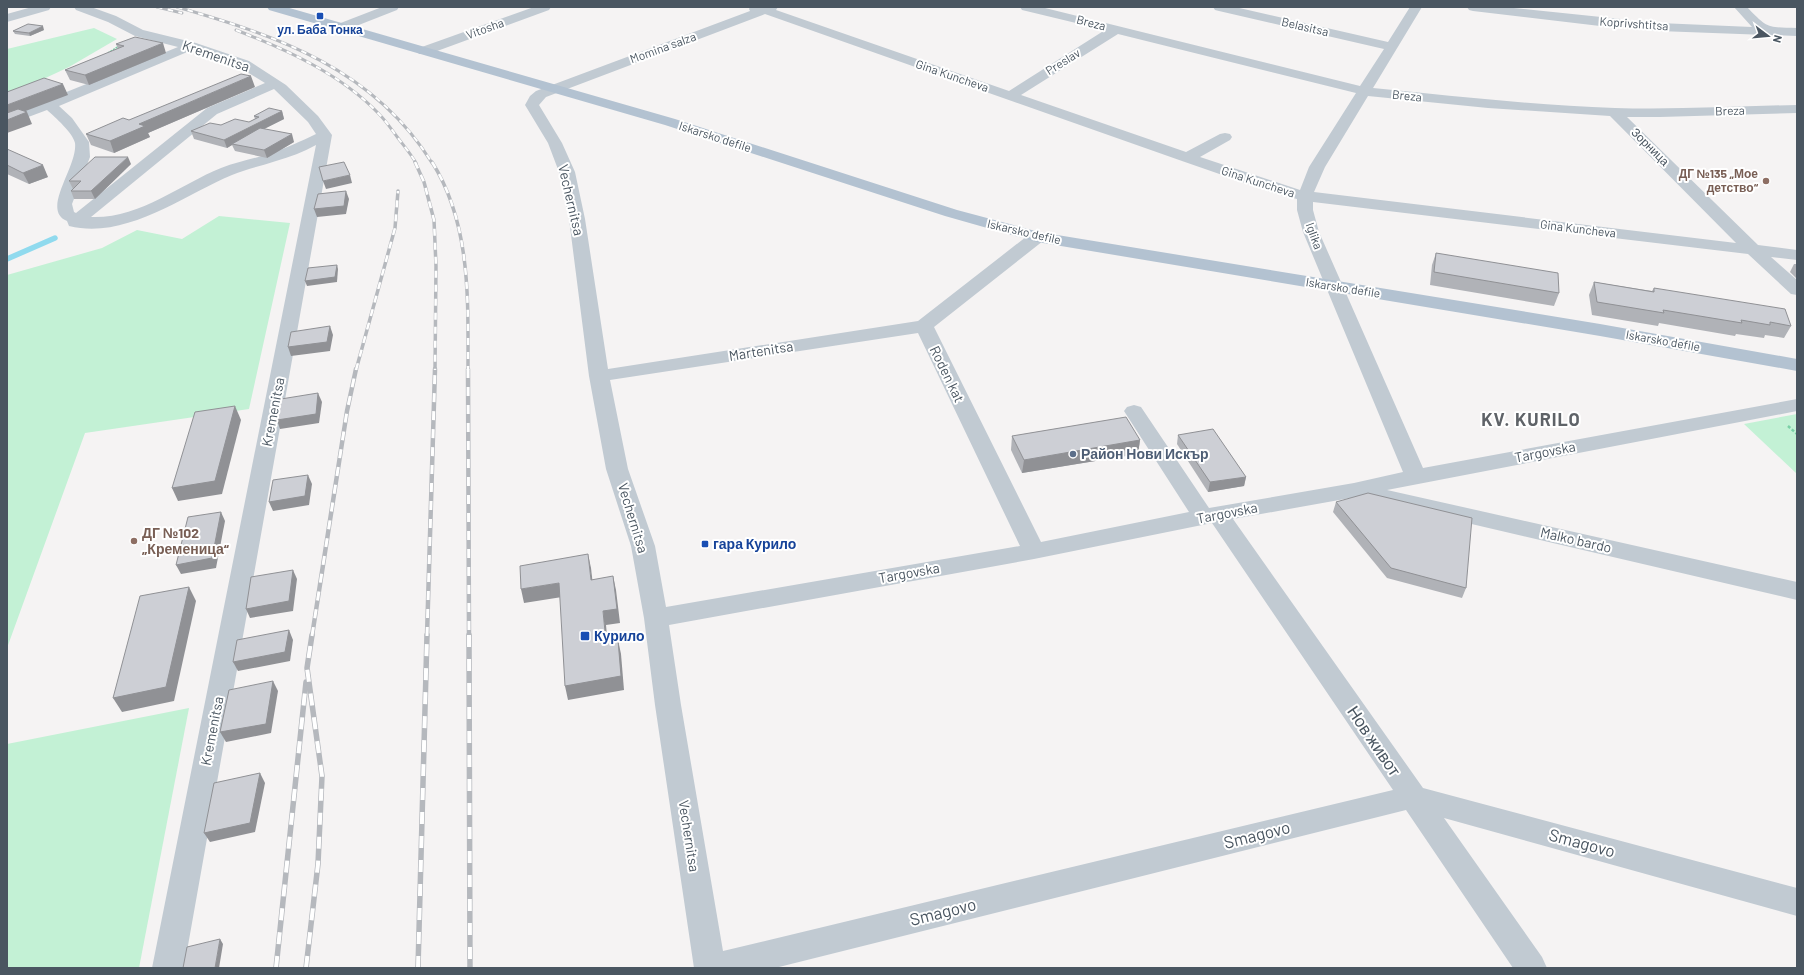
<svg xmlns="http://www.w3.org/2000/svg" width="1804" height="975" font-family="Barlow,sans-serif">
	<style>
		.green { fill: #c3f1d5 }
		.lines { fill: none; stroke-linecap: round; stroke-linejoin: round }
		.stream { stroke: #90daee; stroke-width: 5.5 }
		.path-far1 { stroke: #7ad0a6; stroke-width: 1.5; stroke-dasharray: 2 1; stroke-linecap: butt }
		.path { stroke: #7ad0a6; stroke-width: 2.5; stroke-dasharray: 3 2; stroke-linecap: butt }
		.minor { fill: #c1cad2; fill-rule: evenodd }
		.major { fill: #b3c2d1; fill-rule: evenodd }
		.rail-far3-casing { stroke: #b5b8bd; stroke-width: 3 }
		.rail-far2-casing { stroke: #b5b8bd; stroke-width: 3.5 }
		.rail-far1-casing { stroke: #b5b8bd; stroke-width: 4.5 }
		.rail-casing { stroke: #b5b8bd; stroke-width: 5.5 }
		.rail-far3 { stroke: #fff; stroke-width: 2; stroke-dasharray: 5.5; stroke-linecap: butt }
		.rail-far2 { stroke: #fff; stroke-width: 2.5; stroke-dasharray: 7; stroke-linecap: butt }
		.rail-far1 { stroke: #fff; stroke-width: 3; stroke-dasharray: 9; stroke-linecap: butt }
		.rail { stroke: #fff; stroke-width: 4; stroke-dasharray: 12; stroke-linecap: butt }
		.wall { fill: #b0b2b7 }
		.shaded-wall { fill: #909195 }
		.building { fill: #cdcfd5; stroke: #909195 }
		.transit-dot { fill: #1a4fb4; stroke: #fff; stroke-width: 1.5 }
		.education-dot { fill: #8d6e63; stroke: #fff; stroke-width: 1.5 }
		.service-dot { fill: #5c6f8a; stroke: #fff; stroke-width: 1.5 }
		.labels { text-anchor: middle; stroke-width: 4; stroke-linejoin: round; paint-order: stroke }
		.far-street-label { font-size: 12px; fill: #4a5661; stroke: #fff }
		.far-transit-label { font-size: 12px; font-weight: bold; fill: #164399; stroke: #fff }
		.far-education-label { font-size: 12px; font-weight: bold; fill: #785e54; stroke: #fff; text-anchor: end }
		.street-label { font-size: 14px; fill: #4a5661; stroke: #fff }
		.service-label { font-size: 14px; font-weight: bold; fill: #4e5e75; stroke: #fff; text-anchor: start }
		.education-label { font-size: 14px; font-weight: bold; fill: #785e54; stroke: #fff; text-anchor: start }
		.transit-label { font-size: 14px; font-weight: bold; fill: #164399; stroke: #fff; text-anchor: start }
		.near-street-label { font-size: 17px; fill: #4a5661; stroke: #fff }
		.district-label { font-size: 18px; font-weight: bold; letter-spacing: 1px; fill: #5f6368; stroke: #fff }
	</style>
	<rect width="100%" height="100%" fill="#f5f3f3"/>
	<g class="green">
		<polygon points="94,28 117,39 69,67 7,96 7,49"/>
		<polygon points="219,216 290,223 249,409 85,433 7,648 7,275 102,248 137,230 182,239"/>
		<polygon points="1797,414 1797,474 1744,424"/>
		<polygon points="189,708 139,968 7,968 7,744"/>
	</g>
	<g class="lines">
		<polyline class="stream" points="7,259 55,238"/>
		<polyline class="path-far1" points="108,53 119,46"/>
		<polyline class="path" points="1788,426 1797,434"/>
		<g class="minor">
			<polygon points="32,7 51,7 49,10 7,22 7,14"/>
			<path d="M 74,7 L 91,7 L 116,16 L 143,30 L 196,43 L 249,61 L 286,85 L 318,116 L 332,135 L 184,968 L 152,968 L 316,145 C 303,152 290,157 276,161 C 261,166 246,169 232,175 C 182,196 126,240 69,226 L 67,221 C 40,210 78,167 75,143 C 73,133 55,117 47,110 L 7,125 L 7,116 L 178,47 L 135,36 L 108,22 L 76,10 ZM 192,50 L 239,67 L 265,83 L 207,108 L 76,213 L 74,212 L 72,204 L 90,157 L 89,142 L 72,118 L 59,106 ZM 274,89 L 308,122 L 316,134 C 301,141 285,149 268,154 C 253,159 237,162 221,168 C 179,185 139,219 91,217 L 217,114 Z"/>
			<polygon points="382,7 399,7 397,10 346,30 338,30 336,27 338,24"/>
			<polygon points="534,7 551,7 549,10 429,54 419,54 417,51 419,48"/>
			<path d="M 750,7 L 778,7 L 776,10 L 1009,91 L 1105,30 L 1022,10 L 1020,7 L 1041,7 L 1360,86 L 1384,49 L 1219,11 L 1215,10 L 1213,7 L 1235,7 L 1388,42 L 1410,7 L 1422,7 L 1373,88 C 1453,96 1534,105 1615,108 C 1676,110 1736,106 1797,105 L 1797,113 L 1660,117 L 1627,117 L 1758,245 L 1797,250 L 1797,260 L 1771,257 L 1797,280 L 1797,295 L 1791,294 L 1748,254 L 1313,202 L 1313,210 L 1319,232 L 1423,468 L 1797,399 L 1797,411 L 1387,490 L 1797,582 L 1797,600 L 1356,497 L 1233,519 L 1423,788 L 1797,888 L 1797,916 L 1444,818 L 1542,957 L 1547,968 L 1513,968 L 1406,810 L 775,968 L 694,968 L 655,705 L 644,618 L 631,546 L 606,469 L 589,376 L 569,219 L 559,172 L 548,143 L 525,105 L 530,96 L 536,91 L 750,11 L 749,9 ZM 765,14 L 1182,161 L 1277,194 L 1297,199 L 1297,210 L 1303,232 L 1403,472 L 1354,483 L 1209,508 L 1141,407 L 1134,405 L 1127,407 L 1124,411 L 1189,512 L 1041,542 L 934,327 L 1043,241 L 1045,237 L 1043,233 L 1037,232 L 1031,233 L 918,321 L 608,369 L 585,219 L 575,172 L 562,143 L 539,105 L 546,97 ZM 1118,34 L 1356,93 L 1309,167 L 1300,190 L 1200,157 L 1230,140 L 1232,137 L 1230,134 L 1225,133 L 1220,134 L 1186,152 L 1021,95 ZM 1368,96 L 1488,108 L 1610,116 L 1736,243 L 1314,192 L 1325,167 ZM 918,333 L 1020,546 L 666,607 L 655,546 L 628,469 L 610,380 ZM 1212,523 L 1393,790 L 723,951 L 681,705 L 669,625 L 1034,559 Z"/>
			<path d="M 1467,7 L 1504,7 L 1659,23 L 1752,27 L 1734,7 L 1747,7 C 1768,29 1767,27 1797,28 L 1797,36 L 1659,31 L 1600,26 L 1473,11 L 1469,10 Z"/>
		</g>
		<polygon class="major" points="267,7 286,7 675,119 957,210 1039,232 1600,324 1797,359 1797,371 1600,336 1037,242 945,216 665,125 269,10"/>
		<defs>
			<g id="rail-far3">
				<polyline points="157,7 182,13"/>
				<path d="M 177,7 C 278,36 374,69 432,163"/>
				<path d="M 236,30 C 287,50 341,74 379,114 C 386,121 392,130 398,138 C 404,146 411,154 416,163"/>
			</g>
			<g id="rail-far2">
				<polyline points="415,162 424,182 434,220 436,266 435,370"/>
				<path d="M 432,162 C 471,224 468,299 468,370"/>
				<polyline points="356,370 395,228 398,191"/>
			</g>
			<g id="rail-far1">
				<polyline points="468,369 469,636"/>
				<polyline points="312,636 347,411 356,369"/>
				<polyline points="427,636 435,369"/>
			</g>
			<g id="rail">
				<polyline points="469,635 470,968"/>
				<polyline points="276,968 306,682"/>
				<polyline points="306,968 318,864 322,776 307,668 312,635"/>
				<polyline points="418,968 427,635"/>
			</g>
		</defs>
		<use href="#rail-far3" class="rail-far3-casing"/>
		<use href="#rail-far2" class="rail-far2-casing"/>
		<use href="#rail-far1" class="rail-far1-casing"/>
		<use href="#rail" class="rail-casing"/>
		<use href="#rail-far3" class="rail-far3"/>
		<use href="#rail-far2" class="rail-far2"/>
		<use href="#rail-far1" class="rail-far1"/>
		<use href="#rail" class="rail"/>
	</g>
	<g class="wall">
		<polygon points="44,30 30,36 15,34 13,31"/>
		<polygon points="116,44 166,53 89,85 70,80 65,70 118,49"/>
		<polygon points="255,87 148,133 150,137 114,153 91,145 86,134 129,120"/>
		<polygon points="282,111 284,119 264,129 294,142 267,158 235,151 232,145 227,148 194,139 191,131 221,125 249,122 255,119 254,116"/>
		<polygon points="7,149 48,177 29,184 7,174"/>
		<polygon points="131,164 95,199 74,199 71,191 73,189 69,181"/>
		<polygon points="1436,253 1559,293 1554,306 1430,285 1432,265"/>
		<polygon points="1794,264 1797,264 1797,279 1790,272"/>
		<polygon points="1594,282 1652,291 1654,288 1791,326 1784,338 1765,335 1764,338 1736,334 1735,336 1659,323 1658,326 1592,315 1589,295"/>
		<polygon points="1178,435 1246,477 1244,486 1208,492 1177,444"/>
		<polygon points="1012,436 1140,440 1138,454 1022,473 1011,450"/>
		<polygon points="1336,502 1466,588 1462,598 1387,578 1333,512"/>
	</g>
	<g class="shaded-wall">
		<polygon points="43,26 44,30 30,36 29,33"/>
		<polygon points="163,43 166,53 89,85 85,75"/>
		<polygon points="251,76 255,87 148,133 150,137 114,153 110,141 139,124"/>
		<polygon points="63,84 68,95 7,118 7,105"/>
		<polygon points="282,111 284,119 234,144 232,144 232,145 227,148 224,140"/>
		<polygon points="27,112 32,124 7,133 7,120"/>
		<polygon points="292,134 294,142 267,158 264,150"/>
		<polygon points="128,157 131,164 95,199 91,191"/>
		<polygon points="43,165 48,177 29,184 23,173"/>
		<polygon points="350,175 352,183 326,189 323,181"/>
		<polygon points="346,191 349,199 346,214 317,217 314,209"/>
		<polygon points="337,265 338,269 337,282 307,286 305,281"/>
		<polygon points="330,326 333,335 330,351 291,356 288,347"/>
		<polygon points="318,393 322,402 319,423 280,429 277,420"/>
		<polygon points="235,406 241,420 222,494 178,501 172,488"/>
		<polygon points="1140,440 1138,454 1022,473 1024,460"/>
		<polygon points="308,475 312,484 309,505 273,511 269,502"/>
		<polygon points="1246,477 1244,486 1208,492 1210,482"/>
		<polygon points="221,512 225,521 216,568 181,574 176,565"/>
		<polygon points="588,554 591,568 594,594 591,580"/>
		<polygon points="293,570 297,579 293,611 250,618 246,609"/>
		<polygon points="613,576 616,590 620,623 606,625 609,656 606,642 603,611"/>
		<polygon points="559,583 562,597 524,603 521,589"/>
		<polygon points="189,587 196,601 174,701 122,712 113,698"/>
		<polygon points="289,630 293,640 290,661 238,671 233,662"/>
		<polygon points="618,640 621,654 624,690 568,700 565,686"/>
		<polygon points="273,681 278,691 271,733 226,742 220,732"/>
		<polygon points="260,773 265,783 255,832 210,842 204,833"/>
		<polygon points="220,939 223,944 219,968 215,968"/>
	</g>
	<g class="building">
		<polygon points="28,24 43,26 29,33 13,31"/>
		<polygon points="135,37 163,43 85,75 65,70 124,46 116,44"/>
		<polygon points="241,74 251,76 139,124 145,126 110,141 86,134 123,118 129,120"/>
		<polygon points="44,78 63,84 7,105 7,92"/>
		<polygon points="269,108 282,111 224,140 191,131 210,123 221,125 235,119 249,122 259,117 254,116"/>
		<polygon points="18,109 27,112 7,120 7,113"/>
		<polygon points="260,128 292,134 264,150 232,144"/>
		<polygon points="7,149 43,165 23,173 7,165"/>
		<polygon points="95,157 128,157 91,191 71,191 81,181 69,181"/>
		<polygon points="344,162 350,175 323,181 319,167"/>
		<polygon points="346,191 344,206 314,209 318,194"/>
		<polygon points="1436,253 1558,273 1559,293 1434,272"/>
		<polygon points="337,265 335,277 305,281 308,268"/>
		<polygon points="1594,282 1654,292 1654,288 1785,309 1791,326 1770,322 1770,325 1741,320 1742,323 1663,310 1664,313 1597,302"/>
		<polygon points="330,326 327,342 288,347 291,332"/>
		<polygon points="318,393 316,414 277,420 281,399"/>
		<polygon points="235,406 215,481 172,488 195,412"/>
		<polygon points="1126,417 1140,440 1024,460 1012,436"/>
		<polygon points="1213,429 1246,477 1210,482 1178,435"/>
		<polygon points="308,475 305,496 269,502 273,480"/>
		<polygon points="1368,493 1472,518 1466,588 1391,568 1336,502"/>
		<polygon points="221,512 212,558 176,565 188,517"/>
		<polygon points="588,554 591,580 613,576 617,609 603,611 606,642 618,640 621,676 565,686 559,583 521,589 520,566"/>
		<polygon points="293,570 289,601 246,609 251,577"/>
		<polygon points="189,587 166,687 113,698 140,596"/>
		<polygon points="289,630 285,652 233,662 237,640"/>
		<polygon points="273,681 266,724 220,732 229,690"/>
		<polygon points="260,773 250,823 204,833 214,783"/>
		<polygon points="220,939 215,968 183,968 187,947"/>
	</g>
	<g class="transit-dot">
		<rect x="316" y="12" width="8" height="8" rx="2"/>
		<rect x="701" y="540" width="8" height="8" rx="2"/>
		<rect x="580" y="631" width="10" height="10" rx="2"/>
	</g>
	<g class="education-dot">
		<circle cx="1766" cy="181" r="4"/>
		<circle cx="134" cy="541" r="4"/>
	</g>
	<circle class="service-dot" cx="1073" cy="454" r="4"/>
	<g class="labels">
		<g class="far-street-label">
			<text transform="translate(1091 23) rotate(14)" y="4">Breza</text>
			<text transform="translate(1634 24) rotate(4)" y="4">Koprivshtitsa</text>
			<text transform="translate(1305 27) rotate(13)" y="4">Belasitsa</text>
			<text transform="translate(485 29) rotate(-20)" y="4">Vitosha</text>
			<text transform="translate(663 48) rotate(-20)" y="4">Momina salza</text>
			<text transform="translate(1063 62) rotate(-32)" y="4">Preslav</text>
			<text transform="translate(952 76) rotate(19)" y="4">Gina Kuncheva</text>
			<text transform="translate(1407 96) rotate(6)" y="4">Breza</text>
			<text transform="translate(1730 111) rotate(-2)" y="4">Breza</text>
			<text transform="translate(715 137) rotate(18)" y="4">Iskarsko defile</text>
			<text transform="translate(1650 147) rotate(45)" y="4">Зорница</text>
			<text transform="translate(1258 182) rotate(18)" y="4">Gina Kuncheva</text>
			<text transform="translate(1578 229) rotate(7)" y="4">Gina Kuncheva</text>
			<text transform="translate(1024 232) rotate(13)" y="4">Iskarsko defile</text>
			<text transform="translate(1314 236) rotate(70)" y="4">Iglika</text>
			<text transform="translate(1343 288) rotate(9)" y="4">Iskarsko defile</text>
			<text transform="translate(1663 341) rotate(10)" y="4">Iskarsko defile</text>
		</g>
		<g class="far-transit-label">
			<text x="320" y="34">ул. Баба Тонка</text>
		</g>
		<g class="far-education-label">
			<text x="1758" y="178">ДГ №135 „Мое<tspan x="1758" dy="14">детство“</tspan></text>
		</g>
		<g class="street-label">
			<text transform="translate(216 56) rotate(19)" y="5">Kremenitsa</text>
			<text transform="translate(571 200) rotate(77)" y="5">Vechernitsa</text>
			<text transform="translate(761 351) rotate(-9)" y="5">Martenitsa</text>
			<text transform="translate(947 374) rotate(64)" y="5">Roden kat</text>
			<text transform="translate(273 412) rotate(-79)" y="5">Kremenitsa</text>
			<text transform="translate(1545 452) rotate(-11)" y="5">Targovska</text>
			<text transform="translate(1227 513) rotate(-11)" y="5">Targovska</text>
			<text transform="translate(633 518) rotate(73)" y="5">Vechernitsa</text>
			<text transform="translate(1576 540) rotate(13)" y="5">Malko bardo</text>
			<text transform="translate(909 573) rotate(-10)" y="5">Targovska</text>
			<text transform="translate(212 731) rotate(-79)" y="5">Kremenitsa</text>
			<text transform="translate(689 836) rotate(81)" y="5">Vechernitsa</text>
		</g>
		<g class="service-label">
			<text x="1081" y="459">Район Нови Искър</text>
		</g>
		<g class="education-label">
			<text x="142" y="538">ДГ №102<tspan x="142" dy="16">„Кременица“</tspan></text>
		</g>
		<g class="transit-label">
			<text x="713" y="549">гара Курило</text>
			<text x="594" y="641">Курило</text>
		</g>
		<g class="near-street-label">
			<text transform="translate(1374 741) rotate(56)" y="6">Нов живот</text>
			<text transform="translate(1257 835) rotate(-14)" y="6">Smagovo</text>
			<text transform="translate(1582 843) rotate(15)" y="6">Smagovo</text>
			<text transform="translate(943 912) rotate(-14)" y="6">Smagovo</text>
		</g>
		<g class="district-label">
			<text x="1531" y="426">KV. KURILO</text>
		</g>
	</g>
	<rect width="1804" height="975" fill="none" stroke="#4a5661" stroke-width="16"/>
	<g transform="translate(1768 36) rotate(106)" stroke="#ffffff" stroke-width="3" paint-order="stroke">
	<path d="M0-3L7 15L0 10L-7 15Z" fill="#4a5661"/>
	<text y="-6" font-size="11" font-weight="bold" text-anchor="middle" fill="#4a5661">N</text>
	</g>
</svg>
